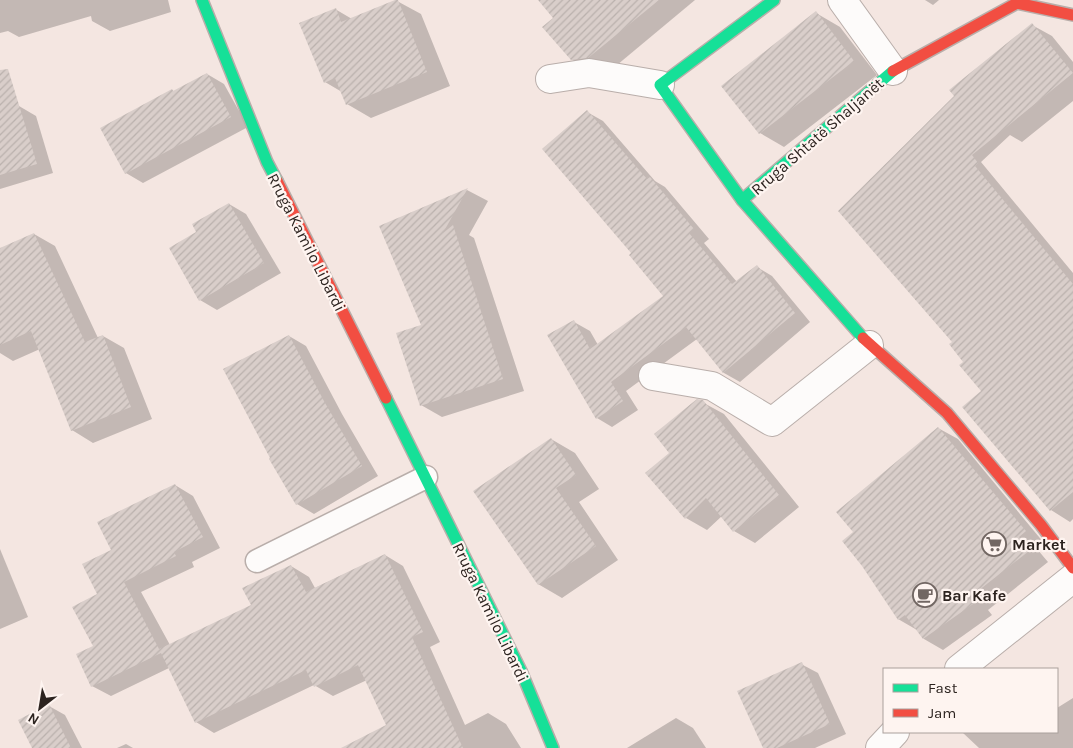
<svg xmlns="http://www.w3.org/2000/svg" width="1073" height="748" font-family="Karla,sans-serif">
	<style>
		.shadow { fill: #0003 }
		.building { fill: url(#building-hatch) }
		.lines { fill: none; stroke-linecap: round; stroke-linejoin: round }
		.lane-casing { stroke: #b9aeaa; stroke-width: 25 }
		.street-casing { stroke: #b9aeaa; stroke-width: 30 }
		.fast-casing { stroke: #b9aeaa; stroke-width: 14 }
		.jam-casing { stroke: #b9aeaa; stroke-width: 14 }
		.lane { stroke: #fdfbfa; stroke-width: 22 }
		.street { stroke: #fdfbfa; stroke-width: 28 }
		.fast { stroke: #16e098; stroke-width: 11 }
		.jam { stroke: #f24e42; stroke-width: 11 }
		.labels { text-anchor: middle; stroke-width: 4.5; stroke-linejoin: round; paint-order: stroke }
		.street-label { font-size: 16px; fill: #2c231f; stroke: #fef4f0 }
		.poi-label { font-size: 16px; font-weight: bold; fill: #2c231f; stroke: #fef4f0; text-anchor: start }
	</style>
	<defs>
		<pattern id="building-hatch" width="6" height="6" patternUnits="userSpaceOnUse" patternTransform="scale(1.25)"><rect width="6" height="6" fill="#d9ceca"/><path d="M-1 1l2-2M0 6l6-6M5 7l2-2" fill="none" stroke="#bab1ad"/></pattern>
	</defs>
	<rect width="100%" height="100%" fill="#f4e6e1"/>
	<g class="shadow">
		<polygon points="0,0 168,0 171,12 110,31 92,21 91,16 19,37 8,31 0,33"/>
		<polygon points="555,0 695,0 611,70 594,72 571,59 555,18"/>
		<polygon points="925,0 939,0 933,5"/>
		<polygon points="397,1 421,14 450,86 371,118 347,104 342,92 325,82 335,9 352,19"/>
		<polygon points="816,13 840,27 877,75 784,147 760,133 723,86"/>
		<polygon points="1032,25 1052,36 1073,62 1073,101 1022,142 1010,135 981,162 1073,273 1073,519 1070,522 1051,510 953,342 840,211"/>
		<polygon points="207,74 224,84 248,127 143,183 126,173 102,129 172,90 175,92"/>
		<polygon points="19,106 36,116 53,173 0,189 0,112"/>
		<polygon points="587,112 603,121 655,181 665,187 709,239 704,243 737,282 757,267 772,276 810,322 740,382 724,373 697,339 626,391 638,410 612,427 597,418 574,322 590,331 598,345 665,296 633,254"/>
		<polygon points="467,190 488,201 469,235 474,238 524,391 442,417 421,405 423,326 380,227"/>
		<polygon points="229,204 246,214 281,273 217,310 200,300 198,233"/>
		<polygon points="34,234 55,246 98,338 103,336 124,348 152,419 93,443 72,430 40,349 13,361 0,353 0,250"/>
		<polygon points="289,336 306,346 342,414 378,476 314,514 297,504"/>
		<polygon points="702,402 724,414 799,507 755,543 734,531 722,516 707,530 686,518 647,473 671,453"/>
		<polygon points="938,428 958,439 1044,543 1037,549 1048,562 988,610 992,615 943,650 924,639 917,630 898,619 855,532"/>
		<polygon points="551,439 575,453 599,489 579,502 618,560 562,598 538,584"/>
		<polygon points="175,485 193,496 220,548 192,562 194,567 141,592 170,645 252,606 291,566 309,577 315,588 385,555 403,566 440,642 430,647 465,725 488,713 506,724 521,748 368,748 387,725 367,680 333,696 314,685 214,733 196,722 169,668 111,696 92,686 99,594 113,550"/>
		<polygon points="0,549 28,617 0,629"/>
		<polygon points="801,664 818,673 846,734 815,748 765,748"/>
		<polygon points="1073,698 1073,748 979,748 962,732 1057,732 1057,708"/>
		<polygon points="49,706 65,715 82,748 33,748"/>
		<polygon points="676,718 693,728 706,748 627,748"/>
		<polygon points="126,744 133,748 117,748"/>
	</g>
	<g class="building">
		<polygon points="395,0 398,0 427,72 346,105 335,78 324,83 299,23 336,8 341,22"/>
		<polygon points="538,0 659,0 588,58 571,60 542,27 553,18"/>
		<polygon points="816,11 854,61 759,134 721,86"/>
		<polygon points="1032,23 1073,73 972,155 978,163 975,166 1073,284 1073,492 1050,511 962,407 981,391 959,365 963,362 949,344 952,342 838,211 954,96 949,90"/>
		<polygon points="8,69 37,164 0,175 0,70"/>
		<polygon points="207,73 231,117 125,174 100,128 172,89 173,91"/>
		<polygon points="587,110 647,179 650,177 694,229 689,233 732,284 757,265 795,313 723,373 686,327 611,382 623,401 596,419 547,335 574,320 590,349 663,296 629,255 631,253 542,149"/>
		<polygon points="468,188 443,233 453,225 503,379 420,406 396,333 421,325 379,226"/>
		<polygon points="229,203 264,263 199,301 169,248 196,232 192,224"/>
		<polygon points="34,233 85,342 103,335 131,407 71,431 31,331 0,345 0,248"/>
		<polygon points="289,335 325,403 362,466 296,505 269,459 270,458 223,369"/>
		<polygon points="697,399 703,400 779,495 733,532 706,498 685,519 645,473 669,453 654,434"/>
		<polygon points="938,427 1026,531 1019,537 1029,551 969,598 973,604 923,639 905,615 898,620 862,566 842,541 853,532 836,512"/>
		<polygon points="551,438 576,475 556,488 596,546 538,585 473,491"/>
		<polygon points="175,484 203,537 174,552 176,556 124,582 159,649 251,605 242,588 291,565 306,592 385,554 423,632 412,637 463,748 341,748 386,725 358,665 314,687 306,670 195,723 161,653 91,687 76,654 93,646 72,607 97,594 82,564 111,550 97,522"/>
		<polygon points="802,662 830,724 777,748 763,748 737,691"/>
		<polygon points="49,704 71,748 32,748 18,720"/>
	</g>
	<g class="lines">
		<defs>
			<polyline id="lane" points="257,561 426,477"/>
			<g id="street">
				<polyline points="842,0 893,71"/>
				<polyline points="550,79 589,73 660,85"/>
				<polyline points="653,376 712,386 772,422 869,345"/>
				<polyline points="959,669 1073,578"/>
				<polyline points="880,748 895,732"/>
			</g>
			<g id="fast">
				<polyline points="202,0 267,162 277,181"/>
				<polyline points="742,200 660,85 774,0"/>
				<polyline points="863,338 742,200 893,71"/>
				<polyline points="386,398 521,671 553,748"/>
			</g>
			<g id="jam">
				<polyline points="893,71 1017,3 1073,15"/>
				<polyline points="277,181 386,398"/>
				<polyline points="863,338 947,413 1041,525 1073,568"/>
			</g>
		</defs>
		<use href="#lane" class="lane-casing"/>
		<use href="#street" class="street-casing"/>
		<use href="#fast" class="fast-casing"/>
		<use href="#jam" class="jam-casing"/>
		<use href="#lane" class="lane"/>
		<use href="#street" class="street"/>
		<use href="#fast" class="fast"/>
		<use href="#jam" class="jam"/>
	</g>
	<defs>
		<symbol id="supermarket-ring" viewBox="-11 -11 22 22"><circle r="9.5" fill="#fef4f0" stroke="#726763" stroke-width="1.5"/><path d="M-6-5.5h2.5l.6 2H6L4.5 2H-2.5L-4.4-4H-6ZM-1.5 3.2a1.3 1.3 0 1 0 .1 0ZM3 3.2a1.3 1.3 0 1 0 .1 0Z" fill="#726763"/></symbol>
		<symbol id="cafe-ring" viewBox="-11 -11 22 22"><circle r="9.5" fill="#fef4f0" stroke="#726763" stroke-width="1.5"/><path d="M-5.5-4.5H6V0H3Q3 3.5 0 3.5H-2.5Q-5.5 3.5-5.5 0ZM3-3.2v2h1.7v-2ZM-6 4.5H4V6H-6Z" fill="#726763"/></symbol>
	</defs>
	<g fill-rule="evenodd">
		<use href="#supermarket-ring" x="980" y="530" width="28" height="28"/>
		<use href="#cafe-ring" x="911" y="581" width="28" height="28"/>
	</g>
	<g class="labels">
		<g class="street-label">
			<text transform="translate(817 136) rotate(-41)" y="6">Rruga Shtatë Shaljanët</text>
			<text transform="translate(307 242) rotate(63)" y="6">Rruga Kamilo Libardi</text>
			<text transform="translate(491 612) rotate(64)" y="6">Rruga Kamilo Libardi</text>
		</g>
		<g class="poi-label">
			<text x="1012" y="550">Market</text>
			<text x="942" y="601">Bar Kafe</text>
		</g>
	</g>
	<rect x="883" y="668" width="175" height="65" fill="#fef4f0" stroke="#aaa09c"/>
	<rect x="893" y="684" width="25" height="8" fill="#16e098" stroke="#aaa09c"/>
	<text x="928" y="693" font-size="15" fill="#2c231f">Fast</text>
	<rect x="893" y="709" width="25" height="8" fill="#f24e42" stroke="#aaa09c"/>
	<text x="928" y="718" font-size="15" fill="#2c231f">Jam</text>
	<g transform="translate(40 708) rotate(211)" stroke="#fef4f0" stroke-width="4" paint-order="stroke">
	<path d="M0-4L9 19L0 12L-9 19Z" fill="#2c231f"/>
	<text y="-8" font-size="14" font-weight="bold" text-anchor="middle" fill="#2c231f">N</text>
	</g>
</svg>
